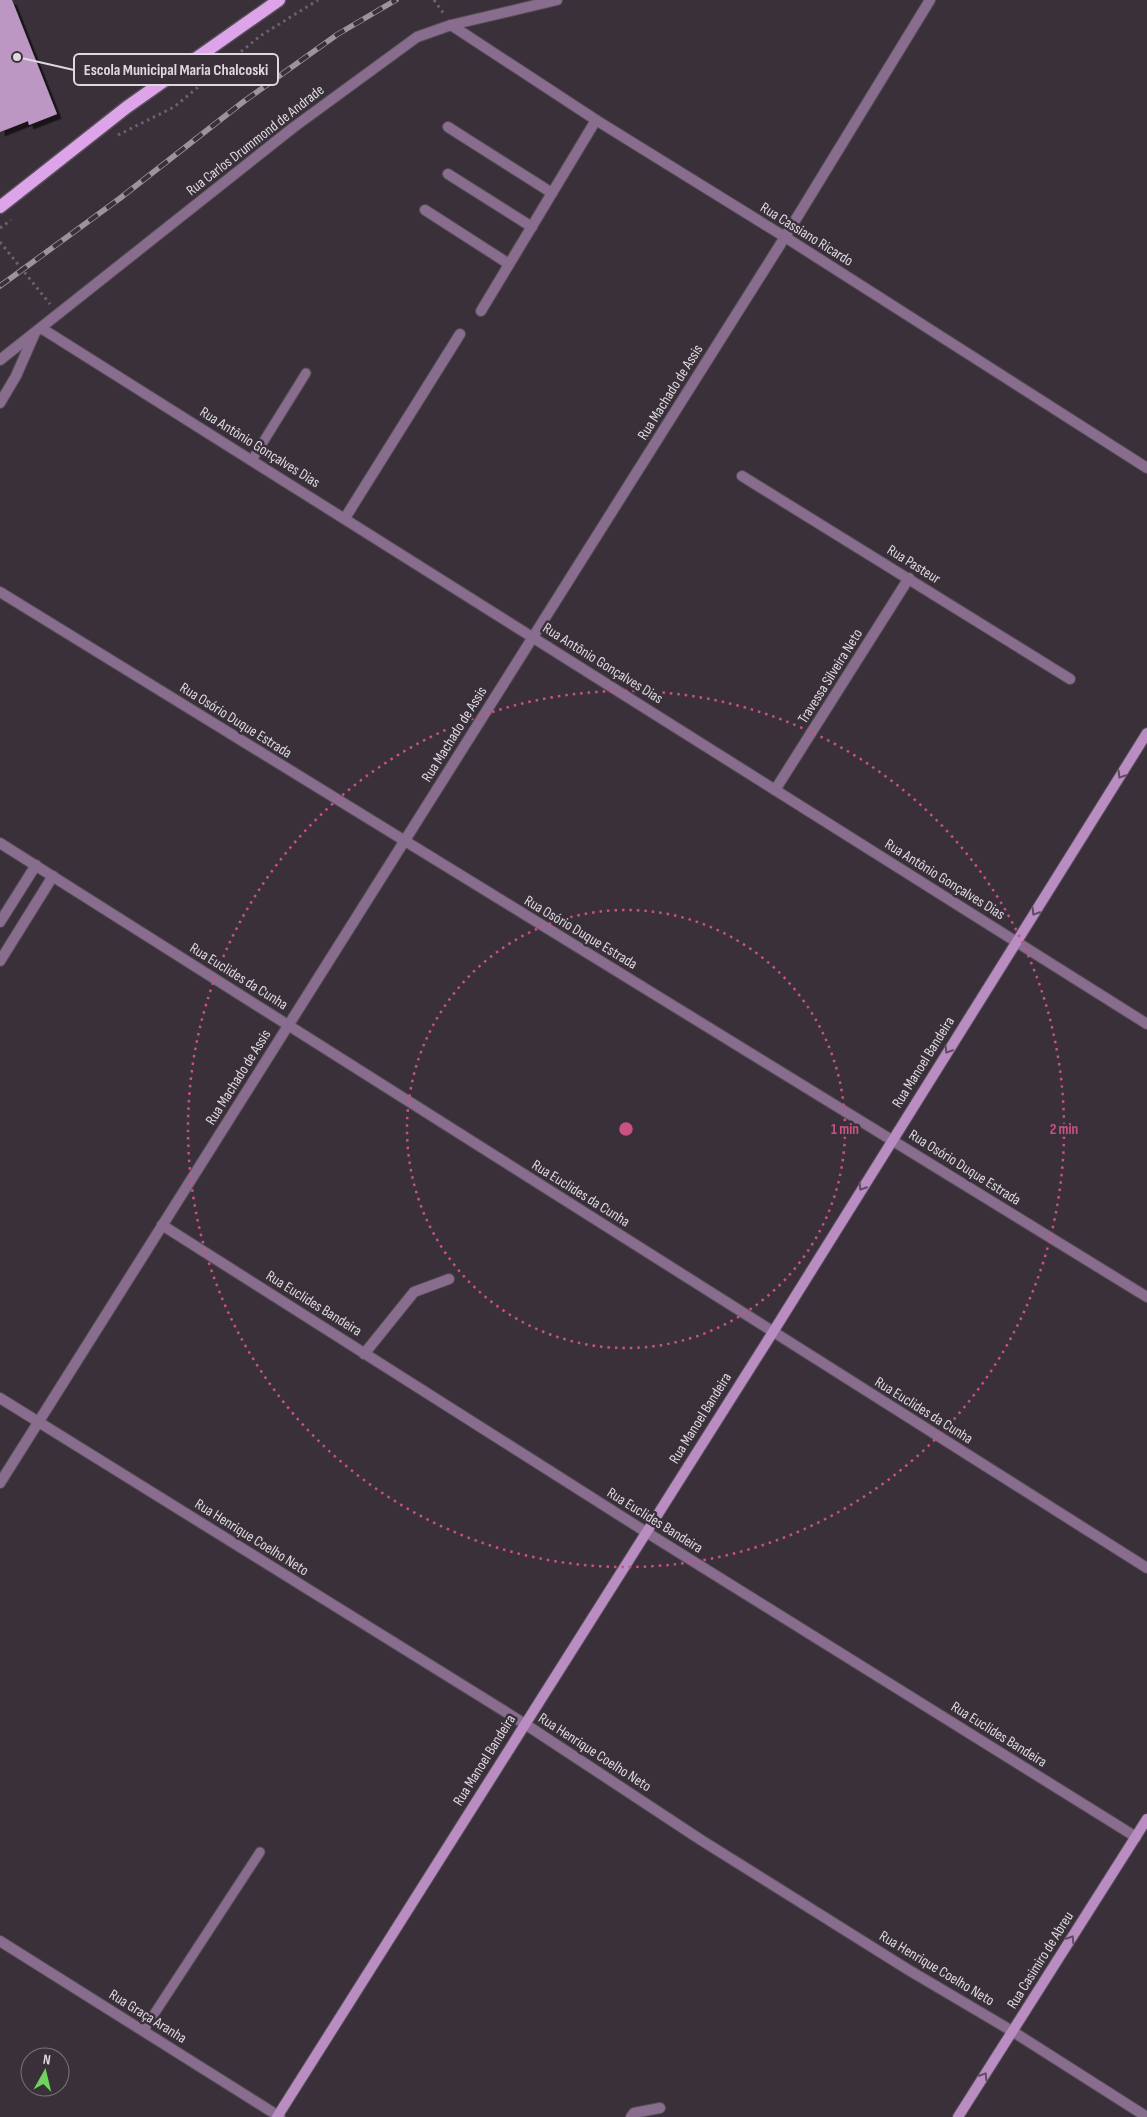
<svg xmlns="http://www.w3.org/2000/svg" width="1147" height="2117" font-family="'Sofia Sans Condensed',sans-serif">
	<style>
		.building { fill: #bc97c3; filter: url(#shadow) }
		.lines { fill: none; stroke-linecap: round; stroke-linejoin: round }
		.lane-casing { stroke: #574e58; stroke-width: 11 }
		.street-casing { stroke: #574e58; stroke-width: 12 }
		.secondary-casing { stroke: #574e58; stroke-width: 12 }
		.primary-casing { stroke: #574e58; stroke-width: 15 }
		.path { stroke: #6b636c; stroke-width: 3; stroke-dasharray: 2.5 4; stroke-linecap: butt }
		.lane { stroke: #896d8e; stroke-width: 9 }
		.street { stroke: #896d8e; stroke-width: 10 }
		.secondary { stroke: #b98cc2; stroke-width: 10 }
		.primary { stroke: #dea4e9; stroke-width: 12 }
		.rail-casing { stroke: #9b949c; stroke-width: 5.5 }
		.rail { stroke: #39303a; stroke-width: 4; stroke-dasharray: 11; stroke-linecap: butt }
		.oneway { stroke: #5f4c63 }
		.ring { fill: none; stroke: #ca5283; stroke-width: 2.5; stroke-dasharray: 2.5 5 }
		.labels { text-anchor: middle; stroke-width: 5; stroke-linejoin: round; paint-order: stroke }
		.street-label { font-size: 15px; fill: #ded8df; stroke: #39303a }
		.centre { fill: #ca5283; stroke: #39303a; stroke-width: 2.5 }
		.ring-label { font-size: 15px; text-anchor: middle; font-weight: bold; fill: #ca5283; stroke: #39303a; stroke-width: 5; stroke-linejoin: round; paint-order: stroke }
		.leader { fill: none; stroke: #ded8df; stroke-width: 2 }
		.callout-dot { fill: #ded8df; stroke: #39303a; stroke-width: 2 }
		.callout { fill: #39303a; stroke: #ded8df; stroke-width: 2 }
		.callout-label { font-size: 16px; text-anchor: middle; font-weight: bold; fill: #ded8df }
	</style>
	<defs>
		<filter id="shadow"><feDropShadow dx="4.5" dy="4.5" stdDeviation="0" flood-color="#0009"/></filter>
	</defs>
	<rect width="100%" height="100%" fill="#39303a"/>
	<polygon class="building" points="0,0 12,0 57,114 29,125 28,121 0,132"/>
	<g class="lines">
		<defs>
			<g id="lane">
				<polyline points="252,460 306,373"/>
				<polyline points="143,2031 260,1852"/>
			</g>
			<g id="street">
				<polyline points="451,25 596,120 785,237 1147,468"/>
				<polyline points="448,127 552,193"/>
				<polyline points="448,174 532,227"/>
				<polyline points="425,210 509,264"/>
				<polyline points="481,311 596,120"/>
				<polyline points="41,328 1147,1024"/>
				<polyline points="0,360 294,127 417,37 451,25 557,0"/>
				<polyline points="0,403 16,376 34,335"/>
				<polyline points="742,476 1070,679"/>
				<polyline points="345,518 460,334"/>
				<polyline points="0,592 1147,1297"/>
				<polyline points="775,790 909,578"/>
				<polyline points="0,843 1147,1568"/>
				<polyline points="0,922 36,865"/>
				<polyline points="0,961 53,876"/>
				<polyline points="162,1225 646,1532 1136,1837"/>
				<polyline points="364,1354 414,1292 449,1279"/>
				<polyline points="0,1398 525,1724 701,1840 907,1969 1012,2031 1147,2117"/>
				<polyline points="0,1483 785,237 930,0"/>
				<polyline points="0,1941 280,2117"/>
				<polyline points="631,2117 634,2113 660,2108"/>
			</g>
			<g id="secondary">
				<polyline points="277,2117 773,1332 1147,733"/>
				<polyline points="958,2117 1147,1819"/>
			</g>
			<polyline id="primary" points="0,207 127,107 279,0"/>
		</defs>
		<use href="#lane" class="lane-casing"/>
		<use href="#street" class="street-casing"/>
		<use href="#secondary" class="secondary-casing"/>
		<use href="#primary" class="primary-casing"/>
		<g class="path">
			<polyline points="434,0 444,14"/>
			<polyline points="118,135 174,107 260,36 318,0"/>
			<polyline points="0,228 11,220"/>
			<polyline points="0,242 50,304"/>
		</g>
		<use href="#lane" class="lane"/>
		<use href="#street" class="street"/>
		<use href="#secondary" class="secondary"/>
		<use href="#primary" class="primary"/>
		<defs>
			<polyline id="rail" points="0,286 119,199 243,102 338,34 396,0"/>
		</defs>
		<use href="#rail" class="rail-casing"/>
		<use href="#rail" class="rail"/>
	</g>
	<defs><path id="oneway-chevron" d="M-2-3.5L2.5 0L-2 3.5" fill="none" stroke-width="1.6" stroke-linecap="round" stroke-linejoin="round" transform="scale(1.25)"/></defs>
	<g class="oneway">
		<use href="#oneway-chevron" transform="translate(1121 775) rotate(122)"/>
		<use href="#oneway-chevron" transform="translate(1035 912) rotate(122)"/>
		<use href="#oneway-chevron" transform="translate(948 1050) rotate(122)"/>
		<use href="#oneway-chevron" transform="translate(862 1187) rotate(122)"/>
		<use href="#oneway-chevron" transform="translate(1071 1939) rotate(-58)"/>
		<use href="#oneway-chevron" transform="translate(984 2076) rotate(-58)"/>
	</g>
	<g class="ring">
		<circle cx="626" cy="1129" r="219"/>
		<circle cx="626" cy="1129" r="438"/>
	</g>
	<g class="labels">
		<g class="street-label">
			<text transform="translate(255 140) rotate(-38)" y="5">Rua Carlos Drummond de Andrade</text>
			<text transform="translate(807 234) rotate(32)" y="5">Rua Cassiano Ricardo</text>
			<text transform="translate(670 392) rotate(-58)" y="5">Rua Machado de Assis</text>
			<text transform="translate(260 447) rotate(32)" y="5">Rua Antônio Gonçalves Dias</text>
			<text transform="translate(914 564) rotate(32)" y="5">Rua Pasteur</text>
			<text transform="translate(603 663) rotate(32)" y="5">Rua Antônio Gonçalves Dias</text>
			<text transform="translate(830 676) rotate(-58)" y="5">Travessa Silveira Neto</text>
			<text transform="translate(236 720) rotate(32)" y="5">Rua Osório Duque Estrada</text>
			<text transform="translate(454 734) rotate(-58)" y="5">Rua Machado de Assis</text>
			<text transform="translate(945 879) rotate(32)" y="5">Rua Antônio Gonçalves Dias</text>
			<text transform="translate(581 932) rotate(31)" y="5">Rua Osório Duque Estrada</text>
			<text transform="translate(239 976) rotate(32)" y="5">Rua Euclides da Cunha</text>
			<text transform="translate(923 1062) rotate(-58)" y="5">Rua Manoel Bandeira</text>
			<text transform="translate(238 1077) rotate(-58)" y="5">Rua Machado de Assis</text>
			<text transform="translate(965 1167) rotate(32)" y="5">Rua Osório Duque Estrada</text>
			<text transform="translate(581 1193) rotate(32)" y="5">Rua Euclides da Cunha</text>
			<text transform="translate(314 1303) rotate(32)" y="5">Rua Euclides Bandeira</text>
			<text transform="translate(924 1410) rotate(32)" y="5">Rua Euclides da Cunha</text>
			<text transform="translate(700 1418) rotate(-58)" y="5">Rua Manoel Bandeira</text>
			<text transform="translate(655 1520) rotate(32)" y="5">Rua Euclides Bandeira</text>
			<text transform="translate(252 1537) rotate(32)" y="5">Rua Henrique Coelho Neto</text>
			<text transform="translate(999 1734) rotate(32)" y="5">Rua Euclides Bandeira</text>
			<text transform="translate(595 1752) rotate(33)" y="5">Rua Henrique Coelho Neto</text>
			<text transform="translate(484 1760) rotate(-58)" y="5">Rua Manoel Bandeira</text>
			<text transform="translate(1040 1960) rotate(-58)" y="5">Rua Casimiro de Abreu</text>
			<text transform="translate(937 1968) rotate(31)" y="5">Rua Henrique Coelho Neto</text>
			<text transform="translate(148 2016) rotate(32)" y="5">Rua Graça Aranha</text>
		</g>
	</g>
	<circle cx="626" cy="1129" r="8" class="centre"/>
	<g class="ring-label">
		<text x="845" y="1134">1 min</text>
		<text x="1064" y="1134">2 min</text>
	</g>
	<path class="leader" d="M17 57L74 70"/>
	<circle class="callout-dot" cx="17" cy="57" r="5"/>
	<rect class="callout" x="74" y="54" width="204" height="31" rx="5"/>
	<g class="callout-label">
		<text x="176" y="75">Escola Municipal Maria Chalcoski</text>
	</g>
	<g transform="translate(45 2072) rotate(8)"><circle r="24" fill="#39303a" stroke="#7b737c"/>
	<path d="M0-4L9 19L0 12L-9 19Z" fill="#70d35f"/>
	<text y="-8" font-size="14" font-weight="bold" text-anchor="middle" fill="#ded8df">N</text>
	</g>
</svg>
